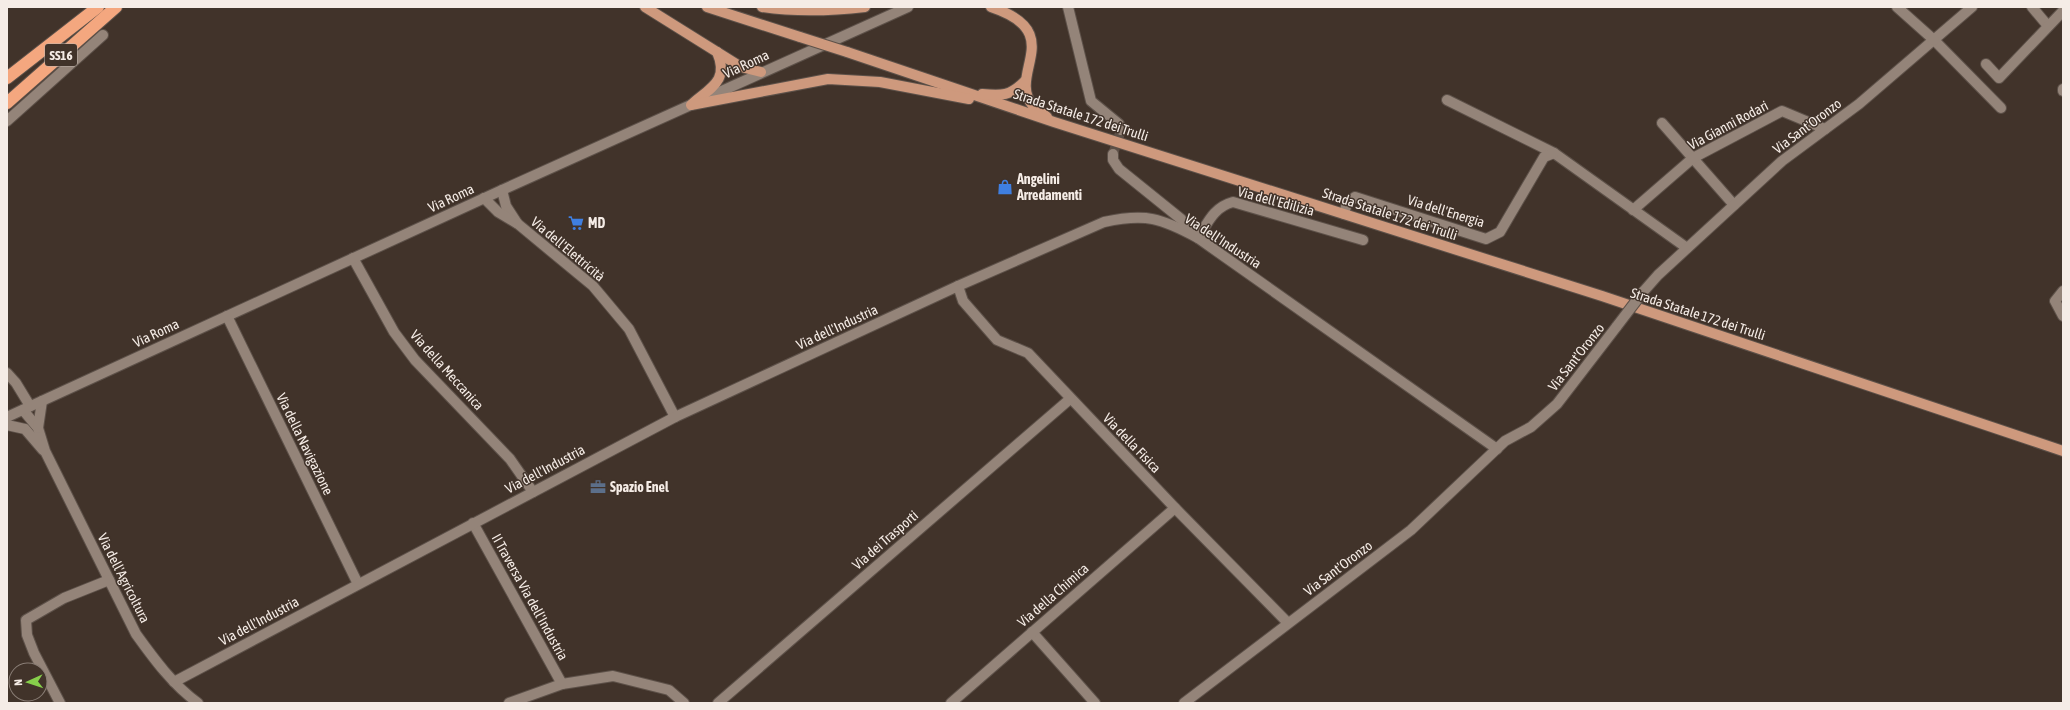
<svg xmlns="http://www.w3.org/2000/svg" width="2070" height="710" font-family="'Asap Condensed',sans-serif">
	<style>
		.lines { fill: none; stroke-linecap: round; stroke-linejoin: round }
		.street-tunnel { stroke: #5c4f46; stroke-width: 10; stroke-dasharray: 10 5; stroke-linecap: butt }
		.street-casing { stroke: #5d5149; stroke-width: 12 }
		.secondary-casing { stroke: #5d5149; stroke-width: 12 }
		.primary-casing { stroke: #5d5149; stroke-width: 12 }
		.highway-casing { stroke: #5d5149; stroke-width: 14 }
		.street { stroke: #948479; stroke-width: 10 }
		.secondary { stroke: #948479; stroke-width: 10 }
		.primary { stroke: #ce997d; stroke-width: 10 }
		.highway { stroke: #f4a77f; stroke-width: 12 }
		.street-bridge-casing { stroke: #5d5149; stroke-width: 12; stroke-linecap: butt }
		.primary-bridge-casing { stroke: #5d5149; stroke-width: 12; stroke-linecap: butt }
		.street-bridge { stroke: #948479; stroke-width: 10 }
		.primary-bridge { stroke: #ce997d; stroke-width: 10 }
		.labels { text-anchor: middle; stroke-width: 3; stroke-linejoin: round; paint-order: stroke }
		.shield { fill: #41332a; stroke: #bfb4ae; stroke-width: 1 }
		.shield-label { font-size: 13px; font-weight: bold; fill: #f5ece6 }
		.street-label { font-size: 14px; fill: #f5ece6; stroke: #41332a }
		.poi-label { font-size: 14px; font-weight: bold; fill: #f5ece6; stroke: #41332a; text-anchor: start }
	</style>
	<rect width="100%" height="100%" fill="#41332a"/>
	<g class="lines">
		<polyline class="street-tunnel" points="1113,154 1121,130"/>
		<defs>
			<g id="street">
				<polyline points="1068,7 1091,101 1119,124 1121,130"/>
				<polyline points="2032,7 2048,26"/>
				<polyline points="1934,40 2001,108"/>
				<polyline points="1986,64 1999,78 2063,11"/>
				<polyline points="2063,89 2063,91"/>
				<polyline points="1447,100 1554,153 1687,248"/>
				<polyline points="7,121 103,35"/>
				<polyline points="1662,123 1734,205"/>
				<polyline points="1113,154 1113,160 1119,169 1181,219 1194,234"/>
				<polyline points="502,190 506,206 517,223"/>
				<polyline points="484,198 498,212 518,224 593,286 629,329 675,417"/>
				<polyline points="1633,210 1693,158 1782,111 1825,129"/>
				<polyline points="1344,214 1347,203 1355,197 1486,239 1500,232 1544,157 1554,153"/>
				<path d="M 1198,238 C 1208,222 1214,207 1233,202 L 1363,240"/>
				<polyline points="353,258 394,332 415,360 510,459 533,492"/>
				<polyline points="958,286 963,301 997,340 1028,353 1175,508 1288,623"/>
				<polyline points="2063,291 2055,301 2063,316"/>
				<polyline points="1643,292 1658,275 1782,161 1859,104 1972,7"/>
				<polyline points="227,316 358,584"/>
				<path d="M 23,410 L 38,428 L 45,451 L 136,634 C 154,659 173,685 198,703"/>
				<polyline points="7,425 25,429 43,450"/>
				<polyline points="38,428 42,401"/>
				<polyline points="473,523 562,684"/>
				<polyline points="1032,632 1095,703"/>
				<path d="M 174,682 L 675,417 L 958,286 L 1104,222 C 1146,213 1161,218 1198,238 L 1497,449"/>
				<polyline points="60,703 34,653 27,635 26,620 64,598 109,580"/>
				<polyline points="509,703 562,684 613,676 669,690 684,703"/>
				<polyline points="718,703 1070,399"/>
				<polyline points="951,703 1175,508"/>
				<polyline points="1184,703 1411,530 1505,441 1531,427 1557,404 1617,326"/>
			</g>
			<g id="secondary">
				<polyline points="1897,7 1934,40"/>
				<polyline points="7,373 16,383 30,406"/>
				<polyline points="7,417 502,190 908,7"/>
			</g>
			<g id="primary">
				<polyline points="645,7 741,67 761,72"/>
				<polyline points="707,7 800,37"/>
				<path d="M 762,7 C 796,12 830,11 865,7"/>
				<path d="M 991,7 C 1069,33 1006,74 1033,106 C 1036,110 1043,113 1047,117"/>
				<polyline points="847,52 1054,122 1602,296 2063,451"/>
				<path d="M 982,94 C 1002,96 1010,96 1025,81"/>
				<path d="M 693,103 C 712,87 729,80 717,52"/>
				<polyline points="691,105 828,79 880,82 969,99"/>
			</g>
			<g id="highway">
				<polyline points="7,78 98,7"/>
				<polyline points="7,103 116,7"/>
			</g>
		</defs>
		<use href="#street" class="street-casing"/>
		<use href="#secondary" class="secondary-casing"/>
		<use href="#primary" class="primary-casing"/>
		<use href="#highway" class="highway-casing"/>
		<use href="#street" class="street"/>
		<use href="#secondary" class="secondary"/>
		<use href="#primary" class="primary"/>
		<use href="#highway" class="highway"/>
		<defs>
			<polyline id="street-bridge" points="1617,326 1643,292"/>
			<polyline id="primary-bridge" points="800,37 847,52"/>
		</defs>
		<use href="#street-bridge" class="street-bridge-casing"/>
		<use href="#primary-bridge" class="primary-bridge-casing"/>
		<use href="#street-bridge" class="street-bridge"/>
		<use href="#primary-bridge" class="primary-bridge"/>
	</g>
	<defs>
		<symbol id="shop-bare" viewBox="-9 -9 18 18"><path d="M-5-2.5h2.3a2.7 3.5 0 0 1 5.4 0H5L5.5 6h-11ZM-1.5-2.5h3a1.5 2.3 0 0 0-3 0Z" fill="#3f7fe0" stroke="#41332a" stroke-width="2.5" paint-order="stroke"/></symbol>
		<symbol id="supermarket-bare" viewBox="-9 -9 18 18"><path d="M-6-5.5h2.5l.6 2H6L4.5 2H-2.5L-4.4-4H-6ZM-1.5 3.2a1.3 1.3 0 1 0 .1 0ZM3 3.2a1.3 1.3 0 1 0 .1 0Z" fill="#3f7fe0" stroke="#41332a" stroke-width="2.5" paint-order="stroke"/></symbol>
		<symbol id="office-bare" viewBox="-9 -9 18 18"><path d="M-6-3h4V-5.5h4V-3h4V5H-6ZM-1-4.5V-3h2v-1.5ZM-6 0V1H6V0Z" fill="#5c6f8a" stroke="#41332a" stroke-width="2.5" paint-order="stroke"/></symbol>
	</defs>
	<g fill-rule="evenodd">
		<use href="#shop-bare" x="994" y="176" width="22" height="22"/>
		<use href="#supermarket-bare" x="565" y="212" width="22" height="22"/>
		<use href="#office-bare" x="587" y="476" width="22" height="22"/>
	</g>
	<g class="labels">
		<rect class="shield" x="45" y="44" width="32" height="22" rx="3"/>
		<g class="shield-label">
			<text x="61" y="60">SS16</text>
		</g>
		<g class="street-label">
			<text transform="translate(746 64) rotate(-25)" y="5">Via Roma</text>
			<text transform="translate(1081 115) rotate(18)" y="5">Strada Statale 172 dei Trulli</text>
			<text transform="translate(1728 125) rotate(-28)" y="5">Via Gianni Rodari</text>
			<text transform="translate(1807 126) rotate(-37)" y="5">Via Sant'Oronzo</text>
			<text transform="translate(451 198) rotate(-25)" y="5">Via Roma</text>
			<text transform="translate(1276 201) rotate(15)" y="5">Via dell'Edilizia</text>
			<text transform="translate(1446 211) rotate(17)" y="5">Via dell'Energia</text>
			<text transform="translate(1390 214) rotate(18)" y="5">Strada Statale 172 dei Trulli</text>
			<text transform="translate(1223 241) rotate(33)" y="5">Via dell'Industria</text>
			<text transform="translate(568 249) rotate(40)" y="5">Via dell'Elettricità</text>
			<text transform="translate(1698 314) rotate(18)" y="5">Strada Statale 172 dei Trulli</text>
			<text transform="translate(837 327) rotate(-25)" y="5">Via dell'Industria</text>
			<text transform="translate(156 333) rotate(-25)" y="5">Via Roma</text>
			<text transform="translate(1576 357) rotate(-52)" y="5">Via Sant'Oronzo</text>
			<text transform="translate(447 370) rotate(48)" y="5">Via della Meccanica</text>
			<text transform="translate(1132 443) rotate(46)" y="5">Via della Fisica</text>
			<text transform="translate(305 444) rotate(64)" y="5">Via della Navigazione</text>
			<text transform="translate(545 469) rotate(-28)" y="5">Via dell'Industria</text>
			<text transform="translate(885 540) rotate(-41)" y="5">Via dei Trasporti</text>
			<text transform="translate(1338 568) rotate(-37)" y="5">Via Sant'Oronzo</text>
			<text transform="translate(124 578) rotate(63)" y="5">Via dell'Agricoltura</text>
			<text transform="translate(1053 595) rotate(-41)" y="5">Via della Chimica</text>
			<text transform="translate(530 597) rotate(61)" y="5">II Traversa Via dell'Industria</text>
			<text transform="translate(259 621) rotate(-28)" y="5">Via dell'Industria</text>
		</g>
		<g class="poi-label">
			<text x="1017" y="184">Angelini<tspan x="1017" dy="16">Arredamenti</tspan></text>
			<text x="588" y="228">MD</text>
			<text x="610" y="492">Spazio Enel</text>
		</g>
	</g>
	<rect width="2070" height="710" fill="none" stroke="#f5ece6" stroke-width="16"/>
	<g transform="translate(28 682) rotate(267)"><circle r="19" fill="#41332a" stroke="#897d75"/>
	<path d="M0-3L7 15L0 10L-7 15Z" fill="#87cf4b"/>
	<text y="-6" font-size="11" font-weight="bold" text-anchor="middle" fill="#f5ece6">N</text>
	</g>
</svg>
